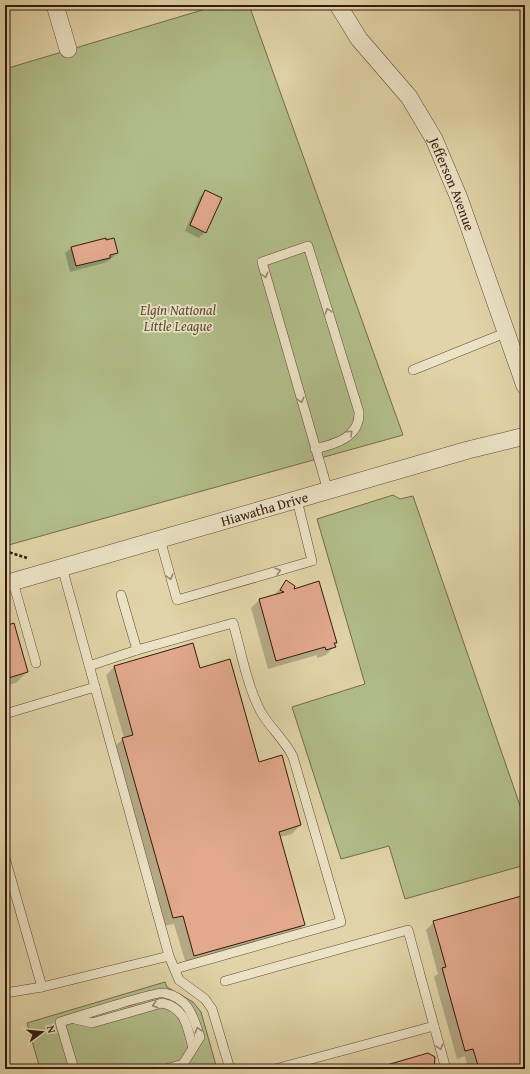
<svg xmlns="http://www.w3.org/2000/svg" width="530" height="1074" font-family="'Gentium Book Plus',serif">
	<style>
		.green { fill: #b1bd89; stroke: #736b4a }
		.shadow { fill: #0003 }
		.building { fill: #e2a98d; stroke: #35190c }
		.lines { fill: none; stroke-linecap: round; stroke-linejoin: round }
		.service-casing { stroke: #604833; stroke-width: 10 }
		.minor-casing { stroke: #604833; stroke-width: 18 }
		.path { stroke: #35190c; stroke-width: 2.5; stroke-dasharray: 3 2; stroke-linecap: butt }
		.service { stroke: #ece3c6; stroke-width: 9 }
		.minor { stroke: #ece3c6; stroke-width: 17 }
		.oneway { stroke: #9a8872 }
		.labels { text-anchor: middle; stroke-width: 3.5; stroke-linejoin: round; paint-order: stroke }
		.street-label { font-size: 14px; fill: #35190c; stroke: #ece3c6 }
		.park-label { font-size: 14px; font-style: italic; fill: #5a4a32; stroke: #ece3c6 }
	</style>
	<rect width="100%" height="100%" fill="#e1d4a8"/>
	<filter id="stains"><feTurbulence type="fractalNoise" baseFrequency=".005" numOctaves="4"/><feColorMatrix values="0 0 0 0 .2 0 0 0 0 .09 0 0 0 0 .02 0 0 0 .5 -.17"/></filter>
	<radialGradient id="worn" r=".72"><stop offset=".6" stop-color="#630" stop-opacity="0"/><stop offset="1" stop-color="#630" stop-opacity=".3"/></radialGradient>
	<g class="green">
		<polygon points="219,5 249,5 403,435 5,546 5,69"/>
		<polygon points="393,495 400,499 413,496 525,820 525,865 405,899 389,846 341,859 292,707 365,684 317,519"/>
		<polygon points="165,982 167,987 193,1002 201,1012 217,1069 40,1069 27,1023"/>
	</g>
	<g class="shadow">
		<polygon points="205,191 205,232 199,238 185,231 200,197"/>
		<polygon points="105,239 117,253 111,259 104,263 70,272 65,253 71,248"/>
		<polygon points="286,582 336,642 334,647 326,655 317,658 317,655 268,669 251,608 259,600 274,595"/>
		<polygon points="5,627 27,672 16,683 5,686"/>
		<polygon points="114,667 199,669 258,763 300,825 292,834 280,837 304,925 296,933 186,964 174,924 164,926 114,747 124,738 106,675"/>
		<polygon points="525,896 525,1069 468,1069 465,1056 457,1059 434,977 438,974 426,930 434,922"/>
	</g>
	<g class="building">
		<polygon points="205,190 222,198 206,233 190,225"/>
		<polygon points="106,238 106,240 114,238 118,253 110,255 110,258 76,266 71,247"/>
		<polygon points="286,580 295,586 294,589 319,581 337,643 334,643 336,647 326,650 325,647 276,661 259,599 284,592 280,590"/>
		<polygon points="14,623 28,672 5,679 5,626"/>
		<polygon points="193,643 200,668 230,659 259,762 282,755 301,825 279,832 305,925 194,956 183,916 173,918 122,738 133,735 114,666"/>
		<polygon points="525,895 525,1069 479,1069 473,1049 465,1051 442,968 446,967 433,921"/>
		<polygon points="428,1053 435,1057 434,1069 373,1069"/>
	</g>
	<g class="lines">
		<defs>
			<g id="service">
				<polyline points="413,370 505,333"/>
				<path d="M 315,449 C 336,444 360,437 359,412 L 308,246 L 262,262 L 328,491"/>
				<polyline points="160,539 177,600 312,561 297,500"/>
				<polyline points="13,582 36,663"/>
				<path d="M 137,650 L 233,623 C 241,651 247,686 261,712 C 270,728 285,740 293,757 L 341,922 L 175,969"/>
				<polyline points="89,666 137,650 121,595"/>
				<polyline points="5,714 95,687"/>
				<polyline points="5,858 42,987"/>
				<polyline points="169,956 179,980 205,999 212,1009 230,1069"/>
				<polyline points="225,981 408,930 434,1026 275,1069"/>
				<polyline points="5,993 42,987 169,956 62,567"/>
				<path d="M 75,1019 L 92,1023 L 162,1003 C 186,1008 187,1027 193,1048"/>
				<polyline points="434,1026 446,1069"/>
				<path d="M 74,1069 L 60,1022 C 74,1018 156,991 164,993 C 189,998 193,1016 200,1037 L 183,1064 L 166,1069"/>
			</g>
			<g id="minor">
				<polyline points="55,5 68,49"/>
				<path id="s1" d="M 338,5 L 359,39 L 409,97 L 434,139 L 459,198 L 525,386"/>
				<path id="s2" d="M 5,584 L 468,450 L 525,436"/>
			</g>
		</defs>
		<use href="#service" class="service-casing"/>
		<use href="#minor" class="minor-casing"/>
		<polyline class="path" points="5,551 27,558"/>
		<use href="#service" class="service"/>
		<use href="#minor" class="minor"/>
	</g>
	<defs><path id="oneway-chevron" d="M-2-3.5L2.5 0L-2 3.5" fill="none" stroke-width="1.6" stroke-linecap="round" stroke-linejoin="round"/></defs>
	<g class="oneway">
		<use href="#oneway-chevron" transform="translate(265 275) rotate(74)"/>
		<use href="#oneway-chevron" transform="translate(328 311) rotate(-107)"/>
		<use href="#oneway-chevron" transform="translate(301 400) rotate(74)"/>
		<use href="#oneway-chevron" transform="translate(350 433) rotate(-45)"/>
		<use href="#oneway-chevron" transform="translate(278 571) rotate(-16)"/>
		<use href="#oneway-chevron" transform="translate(170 577) rotate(74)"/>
		<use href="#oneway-chevron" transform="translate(155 1005) rotate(164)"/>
		<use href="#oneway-chevron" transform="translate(198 1030) rotate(-106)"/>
		<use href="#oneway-chevron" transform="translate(440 1047) rotate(74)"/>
	</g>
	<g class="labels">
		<g class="street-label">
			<text dy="5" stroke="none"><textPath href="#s1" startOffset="214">Jefferson Avenue</textPath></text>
			<text dy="5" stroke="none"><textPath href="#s2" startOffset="270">Hiawatha Drive</textPath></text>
		</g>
		<g class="park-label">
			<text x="178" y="315">Elgin National<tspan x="178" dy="16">Little League</tspan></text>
		</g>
	</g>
	<rect width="530" height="1074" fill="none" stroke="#e1d4a8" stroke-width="20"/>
	<rect x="6" y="6" width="518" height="1062" fill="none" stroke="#35190c" stroke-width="2"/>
	<rect x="10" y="10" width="510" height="1054" fill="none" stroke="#35190c"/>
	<g transform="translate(42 1032) rotate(74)" stroke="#ece3c6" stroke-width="3" paint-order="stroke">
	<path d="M0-3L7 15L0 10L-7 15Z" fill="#35190c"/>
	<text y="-6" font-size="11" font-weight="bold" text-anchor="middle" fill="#35190c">N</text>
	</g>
	<rect width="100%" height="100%" filter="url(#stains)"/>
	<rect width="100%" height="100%" fill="url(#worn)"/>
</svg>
